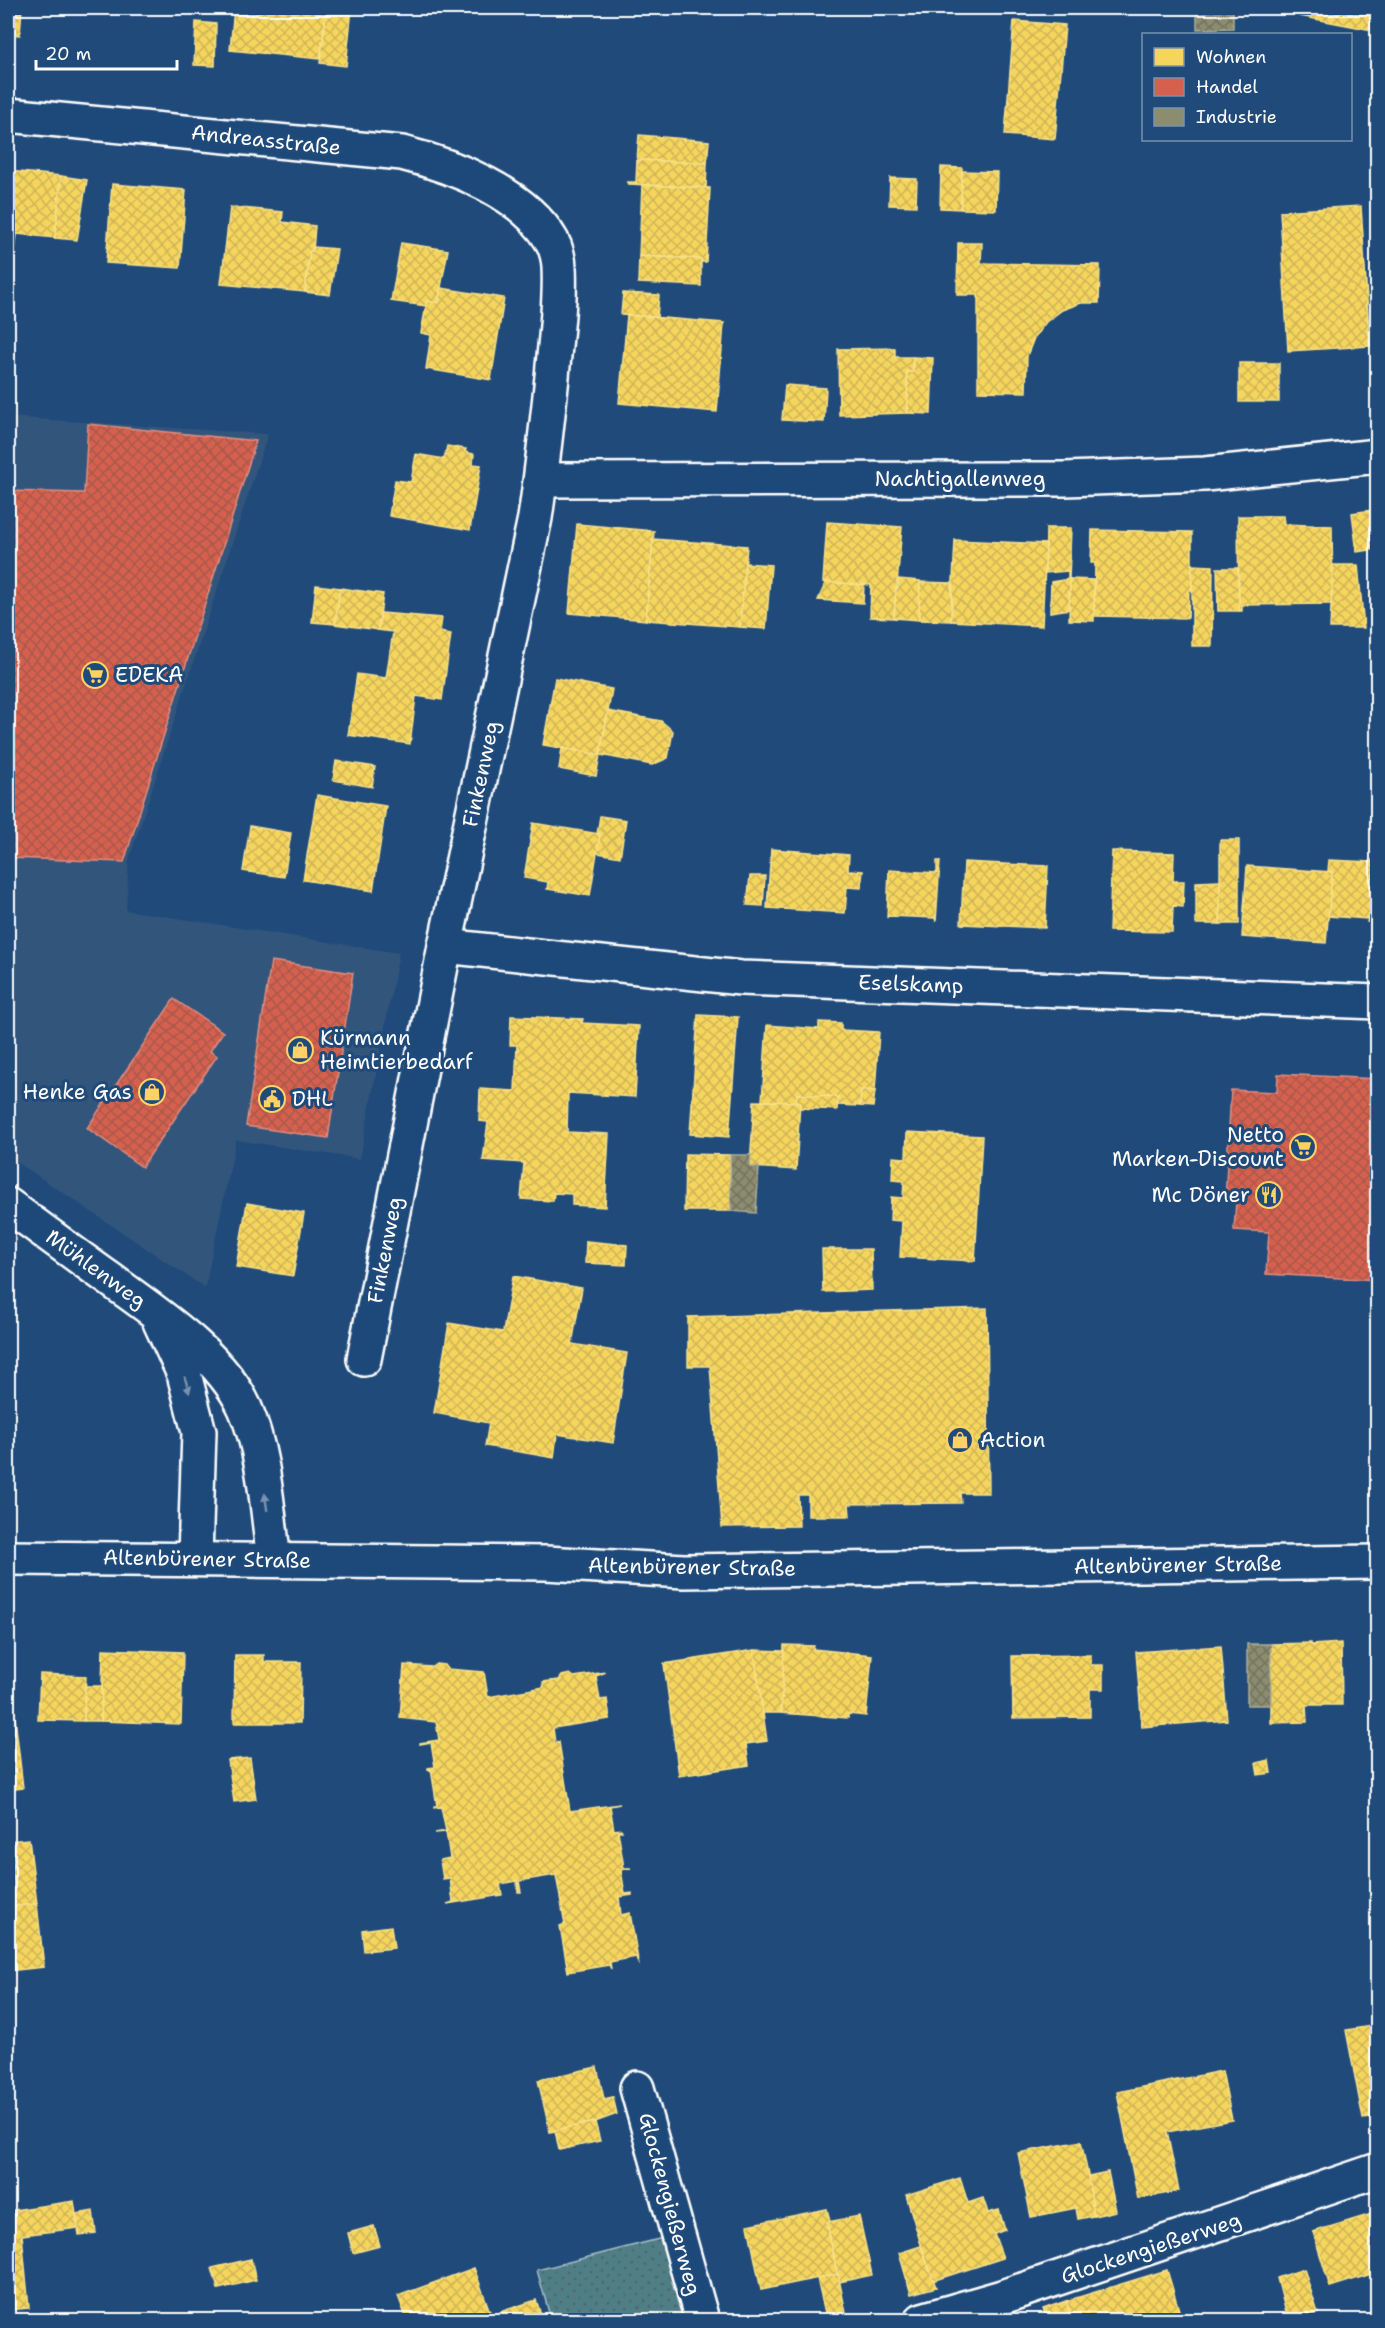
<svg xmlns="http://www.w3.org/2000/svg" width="1385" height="2328" font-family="'Shantell Sans',sans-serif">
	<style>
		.built { fill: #31557b }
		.grass { fill: url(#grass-dots); stroke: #a8bec3; stroke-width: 1.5 }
		.homes { fill: url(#homes-cross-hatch); stroke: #f9e28d; stroke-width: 1.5 }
		.shops { fill: url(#shops-cross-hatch); stroke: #e29082; stroke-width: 1.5 }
		.industry { fill: url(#industry-cross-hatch); stroke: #aeae9a; stroke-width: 1.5 }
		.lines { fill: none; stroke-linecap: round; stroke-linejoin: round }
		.street-casing { stroke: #fff; stroke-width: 38 }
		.secondary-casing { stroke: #fff; stroke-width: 38 }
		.street { stroke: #1f4a7a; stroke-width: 33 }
		.secondary { stroke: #1f4a7a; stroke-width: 33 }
		.oneway { fill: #7992af }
		.labels { text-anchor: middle; stroke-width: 6; stroke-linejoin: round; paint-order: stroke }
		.street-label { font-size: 21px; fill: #fff; stroke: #1f4a7a }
		.poi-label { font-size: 21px; fill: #fff; stroke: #1f4a7a; text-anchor: start }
	</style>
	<defs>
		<pattern id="grass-dots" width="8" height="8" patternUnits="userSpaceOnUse" patternTransform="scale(1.5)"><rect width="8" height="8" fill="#507e87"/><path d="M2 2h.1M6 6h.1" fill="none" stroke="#4e656a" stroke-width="1.8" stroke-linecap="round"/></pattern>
		<pattern id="homes-cross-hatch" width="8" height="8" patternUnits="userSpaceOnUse" patternTransform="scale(1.5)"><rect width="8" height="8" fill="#f6d55c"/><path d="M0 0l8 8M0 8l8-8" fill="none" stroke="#ccb358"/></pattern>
		<pattern id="shops-cross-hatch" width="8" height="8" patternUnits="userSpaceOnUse" patternTransform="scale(1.5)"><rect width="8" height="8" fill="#d6604d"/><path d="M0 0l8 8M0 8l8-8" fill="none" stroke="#a6594d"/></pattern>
		<pattern id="industry-cross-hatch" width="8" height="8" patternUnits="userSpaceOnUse" patternTransform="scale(1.5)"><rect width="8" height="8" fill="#8c8c6e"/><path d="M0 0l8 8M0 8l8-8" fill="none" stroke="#727260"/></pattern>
	</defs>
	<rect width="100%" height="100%" fill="#1f4a7a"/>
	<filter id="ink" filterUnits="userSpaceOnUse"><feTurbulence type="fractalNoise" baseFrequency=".0167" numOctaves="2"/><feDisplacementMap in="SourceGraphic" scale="12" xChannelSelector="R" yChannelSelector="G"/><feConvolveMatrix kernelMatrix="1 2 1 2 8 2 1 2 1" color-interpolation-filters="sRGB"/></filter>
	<g filter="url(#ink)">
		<polygon class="built" points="8,417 268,434 129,860 126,910 399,953 360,1159 236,1140 205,1288 8,1156"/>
		<polygon class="grass" points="663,2238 687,2320 551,2320 537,2270"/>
		<g class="homes">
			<polygon points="8,8 22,8 20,35 8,34"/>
			<polygon points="234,8 327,8 320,59 230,50"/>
			<polygon points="327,8 352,8 346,66 320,63"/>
			<polygon points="1301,8 1378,8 1378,31 1299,16"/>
			<polygon points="1014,21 1065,25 1055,139 1005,135"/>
			<polygon points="196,22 216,24 215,66 194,65"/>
			<polygon points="639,135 709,141 707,163 637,160"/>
			<polygon points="637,160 707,163 706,188 628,184 627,182 636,182"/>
			<polygon points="941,167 962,168 961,209 940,208"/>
			<polygon points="8,171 61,176 55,238 17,234 14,261 8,261"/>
			<polygon points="962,171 997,172 996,210 961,209"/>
			<polygon points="61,176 87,180 77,240 55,238"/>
			<polygon points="890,178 917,179 916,206 889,205"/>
			<polygon points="112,184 186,190 180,268 106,263"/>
			<polygon points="642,185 710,188 706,262 702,262 701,259 639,256"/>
			<polygon points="1361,206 1370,346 1288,351 1280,211"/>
			<polygon points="230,207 283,212 282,222 315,226 313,251 310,251 305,292 221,284"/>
			<polygon points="401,243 448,250 438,303 427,301 426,306 391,301"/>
			<polygon points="958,243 982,243 981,263 1100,265 1099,303 1081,303 1062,310 1046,322 1034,338 1027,356 1026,392 978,391 978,295 957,295"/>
			<polygon points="313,247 337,249 330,295 305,292 310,251 313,251"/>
			<polygon points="639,256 701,259 701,286 638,283"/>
			<polygon points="441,288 504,298 491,380 426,369 431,335 421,333 426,306 427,301 438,303"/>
			<polygon points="623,293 659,295 657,317 621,315"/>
			<polygon points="627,315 724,323 717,412 619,403"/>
			<polygon points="895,348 895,357 913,357 913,372 907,372 908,413 839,415 838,349"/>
			<polygon points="913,357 933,358 931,414 908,413 907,372 913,372"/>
			<rect x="1239" y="363" width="40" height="39"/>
			<polygon points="785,385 826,388 824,422 782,420"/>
			<polygon points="447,446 466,449 465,452 474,454 473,464 481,465 470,530 389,516 395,480 411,482 416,454 444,459"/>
			<polygon points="1372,507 1378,507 1378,551 1377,549"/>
			<polygon points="1372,510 1377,549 1357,552 1352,513"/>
			<polygon points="1238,516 1283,516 1284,524 1332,526 1333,604 1242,605 1242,611 1239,611"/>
			<polygon points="827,522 902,527 894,618 870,617 871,585 823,582"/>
			<polygon points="577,524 654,531 646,620 569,613"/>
			<polygon points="1046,528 1071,528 1069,579 1068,579 1068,571 1045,573"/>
			<polygon points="1092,530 1192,532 1192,590 1189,590 1188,618 1094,616 1095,563 1091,563"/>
			<polygon points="653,539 747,546 740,627 646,620"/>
			<polygon points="955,540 1046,544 1042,626 951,621"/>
			<polygon points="745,563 771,565 766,629 740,627"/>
			<polygon points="1192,565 1213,566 1212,646 1192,646"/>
			<polygon points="1333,565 1358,565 1364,628 1330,628"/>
			<polygon points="1217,568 1238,568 1239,611 1218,611"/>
			<polygon points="898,579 920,581 919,620 894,618 896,588 898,588"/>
			<polygon points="1070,579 1094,580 1094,621 1069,620"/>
			<polygon points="1070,579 1069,609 1050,612 1051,582"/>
			<polygon points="826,582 864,585 863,603 818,600"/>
			<polygon points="920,582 952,583 951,621 919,620"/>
			<polygon points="316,585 340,588 335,624 312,622"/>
			<polygon points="340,588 383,594 378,630 335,624"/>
			<polygon points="381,613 442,618 440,632 451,634 442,700 416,696 410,744 348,735 357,674 386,678 393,632 378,630"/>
			<polygon points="555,678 612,689 600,755 543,745"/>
			<polygon points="608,711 661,721 673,731 668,758 652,765 600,755"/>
			<polygon points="562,748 600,755 596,776 559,769"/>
			<polygon points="336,761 375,767 372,787 333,780"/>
			<polygon points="317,795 386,806 373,891 303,880"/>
			<polygon points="600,816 626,820 620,857 597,853 600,834 597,834"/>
			<polygon points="533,823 600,834 590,896 547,889 548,882 524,878"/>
			<polygon points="250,826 291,833 284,877 243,871"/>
			<rect x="1220" y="840" width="19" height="84"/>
			<polygon points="771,849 849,855 848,870 863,871 861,888 847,887 845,913 767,908"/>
			<polygon points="1112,851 1174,853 1173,881 1184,881 1183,907 1173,906 1172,932 1109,931"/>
			<polygon points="1329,860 1372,862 1372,860 1375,860 1370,922 1367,922 1368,919 1328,916 1332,872 1328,871"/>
			<polygon points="937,861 940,861 936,922 935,918 888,916 887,918 889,870 937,873"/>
			<polygon points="964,862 1048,866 1045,928 961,924"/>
			<polygon points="1247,866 1332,872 1326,943 1242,937"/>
			<polygon points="750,876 765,876 763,906 747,905"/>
			<polygon points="1220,881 1220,924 1196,924 1196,882"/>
			<polygon points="698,1015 738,1017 729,1137 690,1134"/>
			<polygon points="511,1016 583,1019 582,1023 639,1026 635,1097 568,1093 567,1132 609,1134 605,1207 572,1205 572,1194 554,1193 553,1201 521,1199 524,1163 483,1160 488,1122 479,1121 480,1089 515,1091 517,1045 510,1045"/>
			<polygon points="819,1022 841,1023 841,1030 879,1032 875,1091 861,1090 860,1106 837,1105 838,1097 797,1094 796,1102 762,1101 767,1025 819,1029"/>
			<polygon points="861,1090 875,1091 873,1107 860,1106"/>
			<polygon points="797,1094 838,1097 837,1110 800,1108 800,1102 796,1102"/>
			<polygon points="754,1101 800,1102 796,1170 750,1167"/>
			<polygon points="907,1132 982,1136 975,1261 900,1257 902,1221 890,1220 891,1197 903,1198 904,1181 892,1180 893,1157 906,1158"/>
			<polygon points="685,1154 730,1155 731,1211 684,1211"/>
			<polygon points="247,1203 304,1213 293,1276 236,1267"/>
			<polygon points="586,1241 627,1245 626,1265 585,1263"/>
			<polygon points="822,1249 871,1249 872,1290 823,1292"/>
			<polygon points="513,1276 582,1288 572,1344 627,1353 613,1443 557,1434 554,1458 485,1446 489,1423 434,1413 449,1323 503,1332"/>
			<polygon points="987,1308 989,1493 960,1493 961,1503 849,1504 850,1516 808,1516 808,1495 798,1495 799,1526 722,1527 710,1366 688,1366 688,1317"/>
			<polygon points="1311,1643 1311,1645 1341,1643 1342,1705 1306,1705 1307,1722 1271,1723 1271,1644"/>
			<polygon points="784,1645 814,1646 813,1649 872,1655 866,1716 848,1714 848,1718 781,1713"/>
			<polygon points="1221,1646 1227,1720 1142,1727 1136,1652"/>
			<polygon points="103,1649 183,1652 181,1724 101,1721"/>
			<polygon points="754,1650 767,1741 746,1744 749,1765 679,1776 664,1664"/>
			<polygon points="754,1650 784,1651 781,1713 763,1713"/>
			<polygon points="235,1655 264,1655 264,1662 301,1662 300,1723 234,1723"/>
			<polygon points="1091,1655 1091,1665 1103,1665 1103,1689 1090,1689 1090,1717 1013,1718 1012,1656"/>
			<polygon points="436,1664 444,1665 447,1669 484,1672 488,1697 544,1687 543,1682 559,1680 562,1676 570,1674 574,1677 606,1672 596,1676 600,1700 607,1699 610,1719 553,1728 555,1743 559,1742 570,1811 620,1804 610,1806 614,1830 621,1829 622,1831 618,1831 624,1868 631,1868 621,1870 625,1894 632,1893 632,1895 619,1897 621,1915 630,1913 639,1966 636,1957 610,1962 611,1969 609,1965 568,1972 560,1926 565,1924 556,1875 519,1881 521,1892 518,1892 517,1881 500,1884 502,1895 447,1904 453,1902 450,1878 443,1879 440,1860 450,1858 446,1832 435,1833 446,1831 441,1807 434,1808 434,1806 437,1806 431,1769 428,1770 428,1768 435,1767 431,1742 420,1744 420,1743 439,1740 436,1722 400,1718 404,1665 432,1667"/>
			<polygon points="40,1674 86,1676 84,1721 38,1720"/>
			<polygon points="8,1683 11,1683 23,1788 8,1790"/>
			<polygon points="85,1686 102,1686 101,1721 84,1721"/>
			<polygon points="250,1758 256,1799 234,1802 228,1760"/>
			<polygon points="1269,1760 1271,1773 1258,1775 1256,1763"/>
			<polygon points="29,1839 37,1904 8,1907 8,1841"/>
			<polygon points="37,1904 44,1967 8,1971 8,1907"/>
			<polygon points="391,1926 394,1948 364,1951 362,1930"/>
			<polygon points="1378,2025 1378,2117 1363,2119 1346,2030"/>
			<polygon points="597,2067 604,2099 613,2097 617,2114 595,2122 550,2132 538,2080"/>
			<polygon points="1222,2071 1232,2120 1167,2132 1179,2191 1138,2199 1117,2092"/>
			<polygon points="595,2122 600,2141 559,2150 555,2130"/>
			<polygon points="1081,2141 1094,2204 1092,2204 1094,2216 1078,2219 1076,2208 1031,2217 1018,2153"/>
			<polygon points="1108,2172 1116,2211 1094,2216 1088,2176"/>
			<polygon points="960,2178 968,2203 983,2198 988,2213 999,2210 1005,2230 994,2234 1003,2258 932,2281 906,2195"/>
			<polygon points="74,2201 78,2228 22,2235 29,2308 8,2310 8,2237 10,2236 8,2211"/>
			<polygon points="827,2209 830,2222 827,2222 838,2274 761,2290 748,2225"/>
			<polygon points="93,2211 96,2233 79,2235 76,2214"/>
			<polygon points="1378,2212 1378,2272 1330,2287 1313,2232"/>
			<polygon points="859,2216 872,2275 839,2282 827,2222"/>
			<polygon points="374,2226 380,2246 353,2253 348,2233"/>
			<polygon points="921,2246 936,2287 911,2294 899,2253"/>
			<polygon points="251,2259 256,2280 218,2289 212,2268"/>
			<polygon points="474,2268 493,2320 407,2320 398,2296"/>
			<polygon points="1304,2269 1318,2313 1288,2320 1277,2278"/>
			<polygon points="1167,2270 1182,2320 1072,2320 1066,2301"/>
			<polygon points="838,2274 846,2313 826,2317 817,2278"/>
			<polygon points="536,2300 543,2320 503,2320 500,2312"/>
			<polygon points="1066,2301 1072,2320 1047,2320 1043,2309"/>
		</g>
		<g class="shops">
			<polygon points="88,424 256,441 124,862 8,858 8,491 84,493"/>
			<polygon points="271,961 353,973 328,1138 246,1126"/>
			<polygon points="174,999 223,1032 210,1051 217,1056 142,1167 87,1128"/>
			<polygon points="1278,1074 1378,1079 1378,1280 1266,1274 1269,1232 1234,1230 1236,1201 1225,1201 1231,1090 1277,1092"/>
		</g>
		<g class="industry">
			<polygon points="1197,8 1233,8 1233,28 1197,29"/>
			<polygon points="730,1155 751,1155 750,1167 759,1167 756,1213 731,1211"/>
			<rect x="1247" y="1644" width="24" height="61"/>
		</g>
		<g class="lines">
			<defs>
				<g id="street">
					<path d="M 8,115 L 402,153 C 454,166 524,193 552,241 C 556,248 559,260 559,267 C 561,304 555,341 552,377 C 547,424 542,471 535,518 L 445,946 L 364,1359"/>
					<polyline points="541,480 1065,479 1205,474 1378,456"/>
					<polyline points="445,946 741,978 1378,1002"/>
					<path d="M 8,1205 C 42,1230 76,1255 111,1280 C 157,1314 221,1355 245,1408 C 265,1454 267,1510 274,1560"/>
					<polyline points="160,1322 184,1374 199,1432 195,1558"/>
					<polyline points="637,2088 702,2320"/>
					<polyline points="922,2320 1002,2297 1378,2170"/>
				</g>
				<polyline id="secondary" points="8,1558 546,1563 684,1571 1378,1562"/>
			</defs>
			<use href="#street" class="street-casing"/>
			<use href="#secondary" class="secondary-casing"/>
			<use href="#street" class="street"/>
			<use href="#secondary" class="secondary"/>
		</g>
		<defs><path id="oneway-solid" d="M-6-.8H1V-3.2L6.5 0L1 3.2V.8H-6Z" transform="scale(1.5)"/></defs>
		<g class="oneway">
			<use href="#oneway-solid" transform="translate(187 1385) rotate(74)"/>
			<use href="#oneway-solid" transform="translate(266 1502) rotate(-98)"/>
		</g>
	</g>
	<defs>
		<symbol id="supermarket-ring" viewBox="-11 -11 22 22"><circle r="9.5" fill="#1f4a7a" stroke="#ffd166" stroke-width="1.5"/><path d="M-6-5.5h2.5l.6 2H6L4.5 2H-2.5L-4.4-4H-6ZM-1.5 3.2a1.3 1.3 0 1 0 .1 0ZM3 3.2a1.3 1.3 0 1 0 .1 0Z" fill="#ffd166"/></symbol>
		<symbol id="shop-ring" viewBox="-11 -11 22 22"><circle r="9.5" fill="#1f4a7a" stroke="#ffd166" stroke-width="1.5"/><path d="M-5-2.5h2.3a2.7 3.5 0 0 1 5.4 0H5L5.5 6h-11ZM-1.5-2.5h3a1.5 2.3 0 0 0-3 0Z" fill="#ffd166"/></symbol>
		<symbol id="civic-ring" viewBox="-11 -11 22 22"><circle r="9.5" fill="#1f4a7a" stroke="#ffd166" stroke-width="1.5"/><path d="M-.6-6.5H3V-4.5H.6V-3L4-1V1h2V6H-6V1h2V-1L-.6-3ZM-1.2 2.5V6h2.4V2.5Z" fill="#ffd166"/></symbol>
		<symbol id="restaurant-ring" viewBox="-11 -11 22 22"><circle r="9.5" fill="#1f4a7a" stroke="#ffd166" stroke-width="1.5"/><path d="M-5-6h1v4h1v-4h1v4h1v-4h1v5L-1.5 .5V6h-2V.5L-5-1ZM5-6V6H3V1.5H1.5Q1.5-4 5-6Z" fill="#ffd166"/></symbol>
	</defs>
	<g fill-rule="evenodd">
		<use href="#supermarket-ring" x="80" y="660" width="30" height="30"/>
		<use href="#shop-ring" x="285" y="1035" width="30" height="30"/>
		<use href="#shop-ring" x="137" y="1077" width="30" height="30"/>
		<use href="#civic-ring" x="257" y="1084" width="30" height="30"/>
		<use href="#supermarket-ring" x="1288" y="1132" width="30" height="30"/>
		<use href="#restaurant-ring" x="1254" y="1180" width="30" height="30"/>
		<use href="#shop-ring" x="945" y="1425" width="30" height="30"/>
	</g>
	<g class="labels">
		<g class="street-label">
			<text transform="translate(266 140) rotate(6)" y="7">Andreasstraße</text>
			<text x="960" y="486">Nachtigallenweg</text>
			<text transform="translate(481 774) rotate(-78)" y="7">Finkenweg</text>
			<text transform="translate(911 984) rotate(2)" y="7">Eselskamp</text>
			<text transform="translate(385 1250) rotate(-79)" y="7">Finkenweg</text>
			<text transform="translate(96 1269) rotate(36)" y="7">Mühlenweg</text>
			<text transform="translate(207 1559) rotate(1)" y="7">Altenbürener Straße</text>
			<text transform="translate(1178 1565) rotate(-1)" y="7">Altenbürener Straße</text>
			<text transform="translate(692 1567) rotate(1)" y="7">Altenbürener Straße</text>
			<text transform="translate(670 2204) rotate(75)" y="7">Glockengießerweg</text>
			<text transform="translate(1151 2248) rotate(-18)" y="7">Glockengießerweg</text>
		</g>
		<g class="poi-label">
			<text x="115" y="682">EDEKA</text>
			<text x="320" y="1045">Kürmann<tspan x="320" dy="24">Heimtierbedarf</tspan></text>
			<text x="132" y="1099" text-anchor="end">Henke Gas</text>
			<text x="292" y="1106">DHL</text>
			<text x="1284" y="1142" text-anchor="end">Netto<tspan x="1284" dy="24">Marken-Discount</tspan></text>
			<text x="1250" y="1202" text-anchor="end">Mc Döner</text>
			<text x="980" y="1447">Action</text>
		</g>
	</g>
	<rect width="1385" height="2328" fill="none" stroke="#1f4a7a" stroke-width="30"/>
	<rect x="15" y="15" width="1355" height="2298" fill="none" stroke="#fff" stroke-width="2" filter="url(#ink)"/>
	<rect x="1142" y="33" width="210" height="108" fill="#1f4a7a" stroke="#7992af" stroke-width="1.5"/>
	<rect x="1154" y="48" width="30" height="18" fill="#f6d55c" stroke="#7992af" stroke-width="1.5"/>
	<text x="1196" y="63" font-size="18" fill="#ffffff">Wohnen</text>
	<rect x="1154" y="78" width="30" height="18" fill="#d6604d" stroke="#7992af" stroke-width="1.5"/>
	<text x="1196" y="93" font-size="18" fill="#ffffff">Handel</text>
	<rect x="1154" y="108" width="30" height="18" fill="#8c8c6e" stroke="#7992af" stroke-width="1.5"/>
	<text x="1196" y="123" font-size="18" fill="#ffffff">Industrie</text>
	<path d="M36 60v9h141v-9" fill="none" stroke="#ffffff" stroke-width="3"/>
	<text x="45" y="60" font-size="18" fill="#ffffff" stroke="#1f4a7a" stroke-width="4.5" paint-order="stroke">20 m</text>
</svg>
